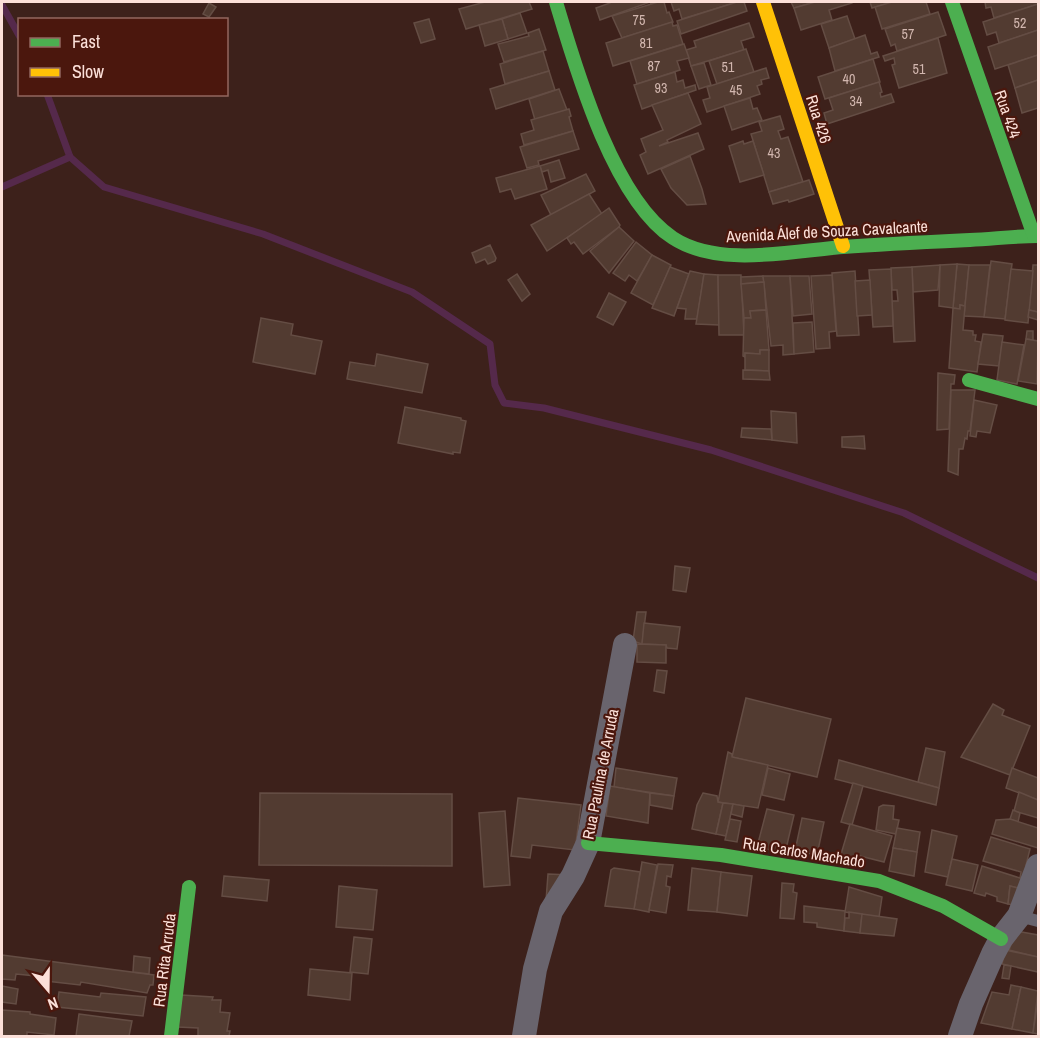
<svg xmlns="http://www.w3.org/2000/svg" width="1040" height="1038" font-family="'Archivo Narrow',sans-serif">
	<style>
		.lines { fill: none; stroke-linecap: round; stroke-linejoin: round }
		.stream { stroke: #55294b; stroke-width: 7 }
		.building { fill: #523b31; stroke: #644d44; stroke-width: 1.5 }
		.lane { stroke: #69646d; stroke-width: 12 }
		.street { stroke: #69646d; stroke-width: 24 }
		.fast { stroke: #4caf50; stroke-width: 14 }
		.slow { stroke: #ffc107; stroke-width: 14 }
		.labels { text-anchor: middle; stroke-width: 4.5; stroke-linejoin: round; paint-order: stroke }
		.number-label { font-size: 14px; fill: #d2b7af }
		.street-label { font-size: 16px; fill: #fce0d9; stroke: #4b170d }
	</style>
	<rect width="100%" height="100%" fill="#3d211b"/>
	<g class="lines">
		<g class="stream">
			<polyline points="2,5 20,37"/>
			<polyline points="47,94 70,157 104,187 263,234 412,292 490,344 495,385 504,403 544,408 711,450 904,513 1038,578"/>
			<polyline points="2,187 70,157"/>
		</g>
	</g>
	<g class="building">
		<polygon points="485,2 529,2 532,9 466,29 459,9"/>
		<polygon points="610,2 658,2 651,4 650,2 600,20 596,8 610,3"/>
		<polygon points="658,2 664,2 667,13 669,12 673,22 622,38 612,16"/>
		<polygon points="671,2 737,2 682,19 679,9 674,11"/>
		<polygon points="737,2 744,2 747,11 681,34 677,21"/>
		<polygon points="791,2 815,2 794,8"/>
		<polygon points="815,2 852,2 852,3 829,10 832,20 801,30 794,8"/>
		<polygon points="870,2 892,2 872,8"/>
		<polygon points="892,2 926,2 930,14 882,29 875,7"/>
		<polygon points="985,2 1038,2 1038,4 994,18 991,7 986,8"/>
		<polygon points="209,3 216,7 209,17 203,14"/>
		<polygon points="1038,4 1038,30 999,43 996,32 987,35 983,22"/>
		<polygon points="938,12 946,35 897,51 895,44 891,46 885,29"/>
		<polygon points="520,13 527,33 508,39 502,19"/>
		<polygon points="847,16 855,39 829,48 821,24"/>
		<polygon points="429,19 435,39 421,43 414,23"/>
		<polygon points="502,19 508,39 485,46 479,25"/>
		<polygon points="672,22 673,26 677,25 683,44 613,66 606,43"/>
		<polygon points="749,23 754,37 741,41 744,50 691,66 686,50 696,47 694,41"/>
		<polygon points="539,29 546,50 504,62 498,44 529,36 528,33"/>
		<polygon points="1038,30 1038,55 995,69 988,47"/>
		<polygon points="865,35 871,54 877,52 879,57 835,71 829,48"/>
		<polygon points="938,38 947,73 899,88 892,65 895,64 894,58 885,61 883,56"/>
		<polygon points="684,44 689,58 677,61 680,70 637,84 630,61"/>
		<polygon points="746,49 754,72 717,84 709,61"/>
		<polygon points="543,51 549,71 505,84 500,64"/>
		<polygon points="1038,55 1038,80 1015,88 1008,65"/>
		<polygon points="873,59 880,82 825,99 818,77"/>
		<polygon points="704,63 711,85 699,89 691,66"/>
		<polygon points="766,68 769,78 761,80 762,84 757,86 760,94 707,112 703,100 710,98 707,87"/>
		<polygon points="549,71 555,90 496,109 490,89"/>
		<polygon points="675,72 677,82 683,80 685,88 695,85 696,90 642,109 634,85"/>
		<polygon points="1038,80 1038,108 1022,113 1015,88"/>
		<polygon points="879,82 882,92 880,93 881,97 891,94 894,102 827,124 824,113 833,110 829,98"/>
		<polygon points="559,89 567,110 535,120 529,99"/>
		<polygon points="688,93 701,124 667,140 668,142 659,146 698,133 704,149 648,174 640,155 646,152 641,139 663,130 652,105"/>
		<polygon points="750,98 753,109 757,108 762,120 732,130 724,106"/>
		<polygon points="569,109 571,116 569,117 573,131 524,145 521,134 534,130 531,120"/>
		<polygon points="780,116 784,129 778,131 781,139 788,137 803,182 769,192 751,134 762,131 759,122"/>
		<polygon points="573,131 579,149 538,161 539,165 527,168 520,147"/>
		<polygon points="743,141 744,144 753,141 764,175 740,182 729,146"/>
		<polygon points="690,156 702,189 706,204 687,205 671,188 661,169"/>
		<polygon points="559,160 565,178 551,182 548,170 542,172 540,166"/>
		<polygon points="540,166 547,189 515,199 511,189 500,192 496,178"/>
		<polygon points="586,174 595,191 551,215 541,195"/>
		<polygon points="809,180 814,194 789,202 788,200 773,204 769,192"/>
		<polygon points="589,194 602,214 547,251 531,225"/>
		<polygon points="609,208 620,225 619,227 583,254 574,242 571,244 567,238"/>
		<polygon points="619,227 634,241 609,273 590,251"/>
		<polygon points="636,242 652,255 637,281 629,275 625,281 613,273"/>
		<polygon points="490,245 496,258 495,261 488,264 485,259 476,263 472,253"/>
		<polygon points="652,255 671,265 653,305 631,293"/>
		<polygon points="991,261 1012,264 1005,319 984,317"/>
		<polygon points="957,264 969,265 965,306 960,305 960,309 953,308"/>
		<polygon points="957,264 953,308 939,306 940,265"/>
		<polygon points="940,265 938,290 913,292 912,267"/>
		<polygon points="969,265 990,265 984,317 964,316"/>
		<polygon points="1033,265 1038,265 1038,312 1029,310"/>
		<polygon points="670,267 689,274 674,316 652,308"/>
		<polygon points="912,267 915,341 894,342 892,301 898,301 897,290 892,290 891,268"/>
		<polygon points="891,269 893,326 873,327 869,270"/>
		<polygon points="1011,269 1033,271 1028,323 1005,320"/>
		<polygon points="690,271 704,274 697,319 685,319 686,309 677,308"/>
		<polygon points="855,271 859,335 837,336 832,273"/>
		<polygon points="517,274 530,294 522,301 508,280"/>
		<polygon points="704,274 718,275 719,325 696,324"/>
		<polygon points="718,275 741,275 744,335 719,335"/>
		<polygon points="832,275 836,331 829,332 830,348 816,349 811,276"/>
		<polygon points="763,276 764,282 741,284 741,277"/>
		<polygon points="763,276 790,276 794,354 783,355 783,345 771,346"/>
		<polygon points="790,276 809,276 812,314 793,316"/>
		<polygon points="870,280 872,315 857,316 855,281"/>
		<polygon points="764,282 766,310 750,311 751,318 744,318 741,284"/>
		<polygon points="609,293 626,302 613,325 597,317"/>
		<polygon points="960,305 965,306 963,330 973,331 973,335 976,335 975,341 981,342 977,372 949,368 953,308 960,309"/>
		<polygon points="766,310 769,350 760,350 760,354 745,353 745,357 743,356 744,318 751,318 750,311"/>
		<polygon points="1029,310 1038,312 1038,320 1028,317"/>
		<polygon points="261,318 293,324 291,335 322,341 315,374 253,362"/>
		<polygon points="812,322 814,352 794,354 793,323"/>
		<polygon points="1027,331 1033,331 1033,340 1026,339"/>
		<polygon points="983,334 1003,336 999,366 978,364"/>
		<polygon points="1026,339 1038,341 1037,384 1018,381"/>
		<polygon points="1002,342 1024,345 1017,384 997,380"/>
		<polygon points="760,350 769,350 769,371 745,370 745,353 760,354"/>
		<polygon points="377,354 428,364 422,393 347,379 350,362 375,366"/>
		<polygon points="743,370 769,371 770,380 743,379"/>
		<polygon points="938,373 955,375 954,384 951,384 949,429 937,430"/>
		<polygon points="951,390 975,390 970,431 968,431 967,439 965,438 963,449 959,449 958,475 948,471"/>
		<polygon points="974,400 997,405 990,433 977,431 976,437 970,436"/>
		<polygon points="405,407 461,418 461,420 466,421 460,453 453,452 453,454 398,443"/>
		<polygon points="771,411 796,413 797,443 772,440"/>
		<polygon points="742,428 771,429 772,440 741,437"/>
		<polygon points="864,436 865,449 842,447 842,437"/>
		<polygon points="675,566 690,568 686,592 673,590"/>
		<polygon points="637,612 646,612 642,644 633,641"/>
		<polygon points="644,623 680,627 677,649 667,648 666,645 642,644"/>
		<polygon points="637,644 666,645 666,663 637,662"/>
		<polygon points="657,670 667,671 664,693 654,691"/>
		<polygon points="746,698 831,719 817,777 732,757"/>
		<polygon points="993,704 1004,710 1002,715 1030,726 1010,775 961,757"/>
		<polygon points="926,748 945,752 939,788 918,782"/>
		<polygon points="728,752 732,754 732,757 768,765 758,808 718,802"/>
		<polygon points="839,760 939,788 936,805 835,779"/>
		<polygon points="616,768 677,778 674,796 614,787"/>
		<polygon points="768,768 790,774 784,800 762,795"/>
		<polygon points="1012,768 1038,778 1038,800 1006,788"/>
		<polygon points="853,783 863,786 852,825 841,822"/>
		<polygon points="610,786 650,793 648,823 606,816"/>
		<polygon points="1019,792 1038,800 1038,818 1014,811"/>
		<polygon points="260,793 452,794 452,866 259,865"/>
		<polygon points="650,793 674,796 672,809 650,805"/>
		<polygon points="703,793 717,796 718,802 723,803 716,834 692,829 697,805"/>
		<polygon points="518,798 581,805 575,850 532,845 530,858 511,856"/>
		<polygon points="723,803 733,804 726,836 716,834"/>
		<polygon points="733,804 744,806 742,817 731,814"/>
		<polygon points="883,805 894,806 893,819 899,820 896,834 876,830 879,807"/>
		<polygon points="767,809 794,815 785,853 757,847"/>
		<polygon points="1013,810 1020,813 1018,822 1010,819"/>
		<polygon points="505,811 510,885 484,887 479,813"/>
		<polygon points="802,818 824,822 817,855 795,851"/>
		<polygon points="730,819 741,821 737,842 725,840"/>
		<polygon points="1010,819 1038,828 1038,848 992,834 996,820"/>
		<polygon points="850,824 892,836 884,862 856,855 854,864 839,861"/>
		<polygon points="897,828 920,832 917,852 893,848"/>
		<polygon points="932,830 957,836 948,877 925,872"/>
		<polygon points="991,837 1030,849 1026,865 1027,880 1020,878 1021,872 983,861"/>
		<polygon points="893,848 917,852 914,876 889,871"/>
		<polygon points="952,859 978,865 972,891 946,885"/>
		<polygon points="642,862 657,865 649,912 634,909"/>
		<polygon points="658,864 673,865 671,877 667,876 666,886 670,887 666,913 649,910"/>
		<polygon points="982,866 1020,878 1027,880 1018,888 1010,886 1008,904 997,901 997,897 986,893 985,896 974,893"/>
		<polygon points="614,868 640,872 634,909 605,906 611,870"/>
		<polygon points="692,868 721,872 717,912 688,910"/>
		<polygon points="721,872 752,876 747,916 717,912"/>
		<polygon points="548,874 570,875 546,901"/>
		<polygon points="224,876 269,880 267,901 222,896"/>
		<polygon points="782,883 794,884 793,892 797,893 794,919 780,918"/>
		<polygon points="339,886 377,890 373,930 336,927"/>
		<polygon points="1010,886 1018,888 1013,905 1008,904"/>
		<polygon points="849,887 882,897 879,917 845,912"/>
		<polygon points="804,906 845,911 844,931 817,927 817,923 804,922"/>
		<polygon points="849,912 862,914 860,933 844,931 845,918 849,918"/>
		<polygon points="862,914 897,919 894,936 860,933"/>
		<polygon points="1016,931 1038,935 1038,957 1009,950"/>
		<polygon points="354,937 372,939 368,974 350,972"/>
		<polygon points="1005,950 1038,957 1038,972 1002,964"/>
		<polygon points="2,955 154,975 153,985 150,985 147,993 81,982 80,985 46,981 46,979 36,978 36,976 16,974 15,980 2,979"/>
		<polygon points="134,956 150,958 149,974 133,972"/>
		<polygon points="1004,965 1011,966 1009,979 1002,978"/>
		<polygon points="310,969 352,973 350,1000 308,995"/>
		<polygon points="1011,985 1021,987 1012,1029 981,1023 992,992 1009,995"/>
		<polygon points="2,986 18,989 16,1004 2,1002"/>
		<polygon points="1021,987 1038,991 1033,1033 1012,1029"/>
		<polygon points="59,992 100,997 101,993 146,997 143,1016 57,1007"/>
		<polygon points="181,995 213,997 212,1000 221,1000 220,1012 230,1013 227,1031 230,1031 229,1036 198,1036 198,1028 178,1027"/>
		<polygon points="1038,1000 1038,1034 1033,1033"/>
		<polygon points="2,1010 30,1012 30,1014 56,1018 54,1035 27,1032 27,1036 2,1036"/>
		<polygon points="79,1014 132,1021 129,1036 76,1036"/>
	</g>
	<g class="lines">
		<polyline class="lane" points="1019,916 1038,921"/>
		<g class="street">
			<polyline points="524,1036 535,969 551,911 573,876 588,843 625,645"/>
			<polyline points="960,1036 971,1004 993,954 1001,939 1019,916 1038,866"/>
		</g>
		<g class="fast">
			<path d="M 556,2 C 576,69 613,199 673,238 C 719,268 792,251 843,247 C 885,244 928,242 970,240 C 993,239 1015,236 1038,236"/>
			<polyline points="952,2 1034,236"/>
			<polyline points="969,380 1038,399"/>
			<polyline points="588,843 721,855 879,881 943,906 1001,939"/>
			<polyline points="171,1036 189,887"/>
		</g>
		<polyline class="slow" points="763,2 843,246"/>
	</g>
	<g class="labels">
		<g class="number-label">
			<text x="639" y="25">75</text>
			<text x="1020" y="28">52</text>
			<text x="908" y="39">57</text>
			<text x="646" y="48">81</text>
			<text x="654" y="71">87</text>
			<text x="728" y="72">51</text>
			<text x="919" y="74">51</text>
			<text x="849" y="84">40</text>
			<text x="661" y="93">93</text>
			<text x="736" y="95">45</text>
			<text x="856" y="106">34</text>
			<text x="774" y="158">43</text>
		</g>
		<g class="street-label">
			<text transform="translate(1008 114) rotate(71)" y="6">Rua 424</text>
			<text transform="translate(819 119) rotate(72)" y="6">Rua 426</text>
			<text transform="translate(827 231) rotate(-3)" y="6">Avenida Álef de Souza Cavalcante</text>
			<text transform="translate(600 774) rotate(-79)" y="6">Rua Paulina de Arruda</text>
			<text transform="translate(804 852) rotate(9)" y="6">Rua Carlos Machado</text>
			<text transform="translate(164 960) rotate(-83)" y="6">Rua Rita Arruda</text>
		</g>
	</g>
	<rect width="1040" height="1038" fill="none" stroke="#fce0d9" stroke-width="6"/>
	<rect x="18" y="18" width="210" height="78" fill="#4b170d" stroke="#92675f" stroke-width="1.5"/>
	<rect x="30" y="38" width="30" height="9" fill="#4caf50" stroke="#92675f" stroke-width="1.5"/>
	<text x="72" y="48" font-size="18" fill="#fce0d9">Fast</text>
	<rect x="30" y="68" width="30" height="9" fill="#ffc107" stroke="#92675f" stroke-width="1.5"/>
	<text x="72" y="78" font-size="18" fill="#fce0d9">Slow</text>
	<g transform="translate(48 990) rotate(160)" stroke="#4b170d" stroke-width="4.5" paint-order="stroke">
	<path d="M0-4.5L10 22L0 15L-10 22Z" fill="#fce0d9"/>
	<text y="-9" font-size="16" font-weight="bold" text-anchor="middle" fill="#fce0d9">N</text>
	</g>
</svg>
